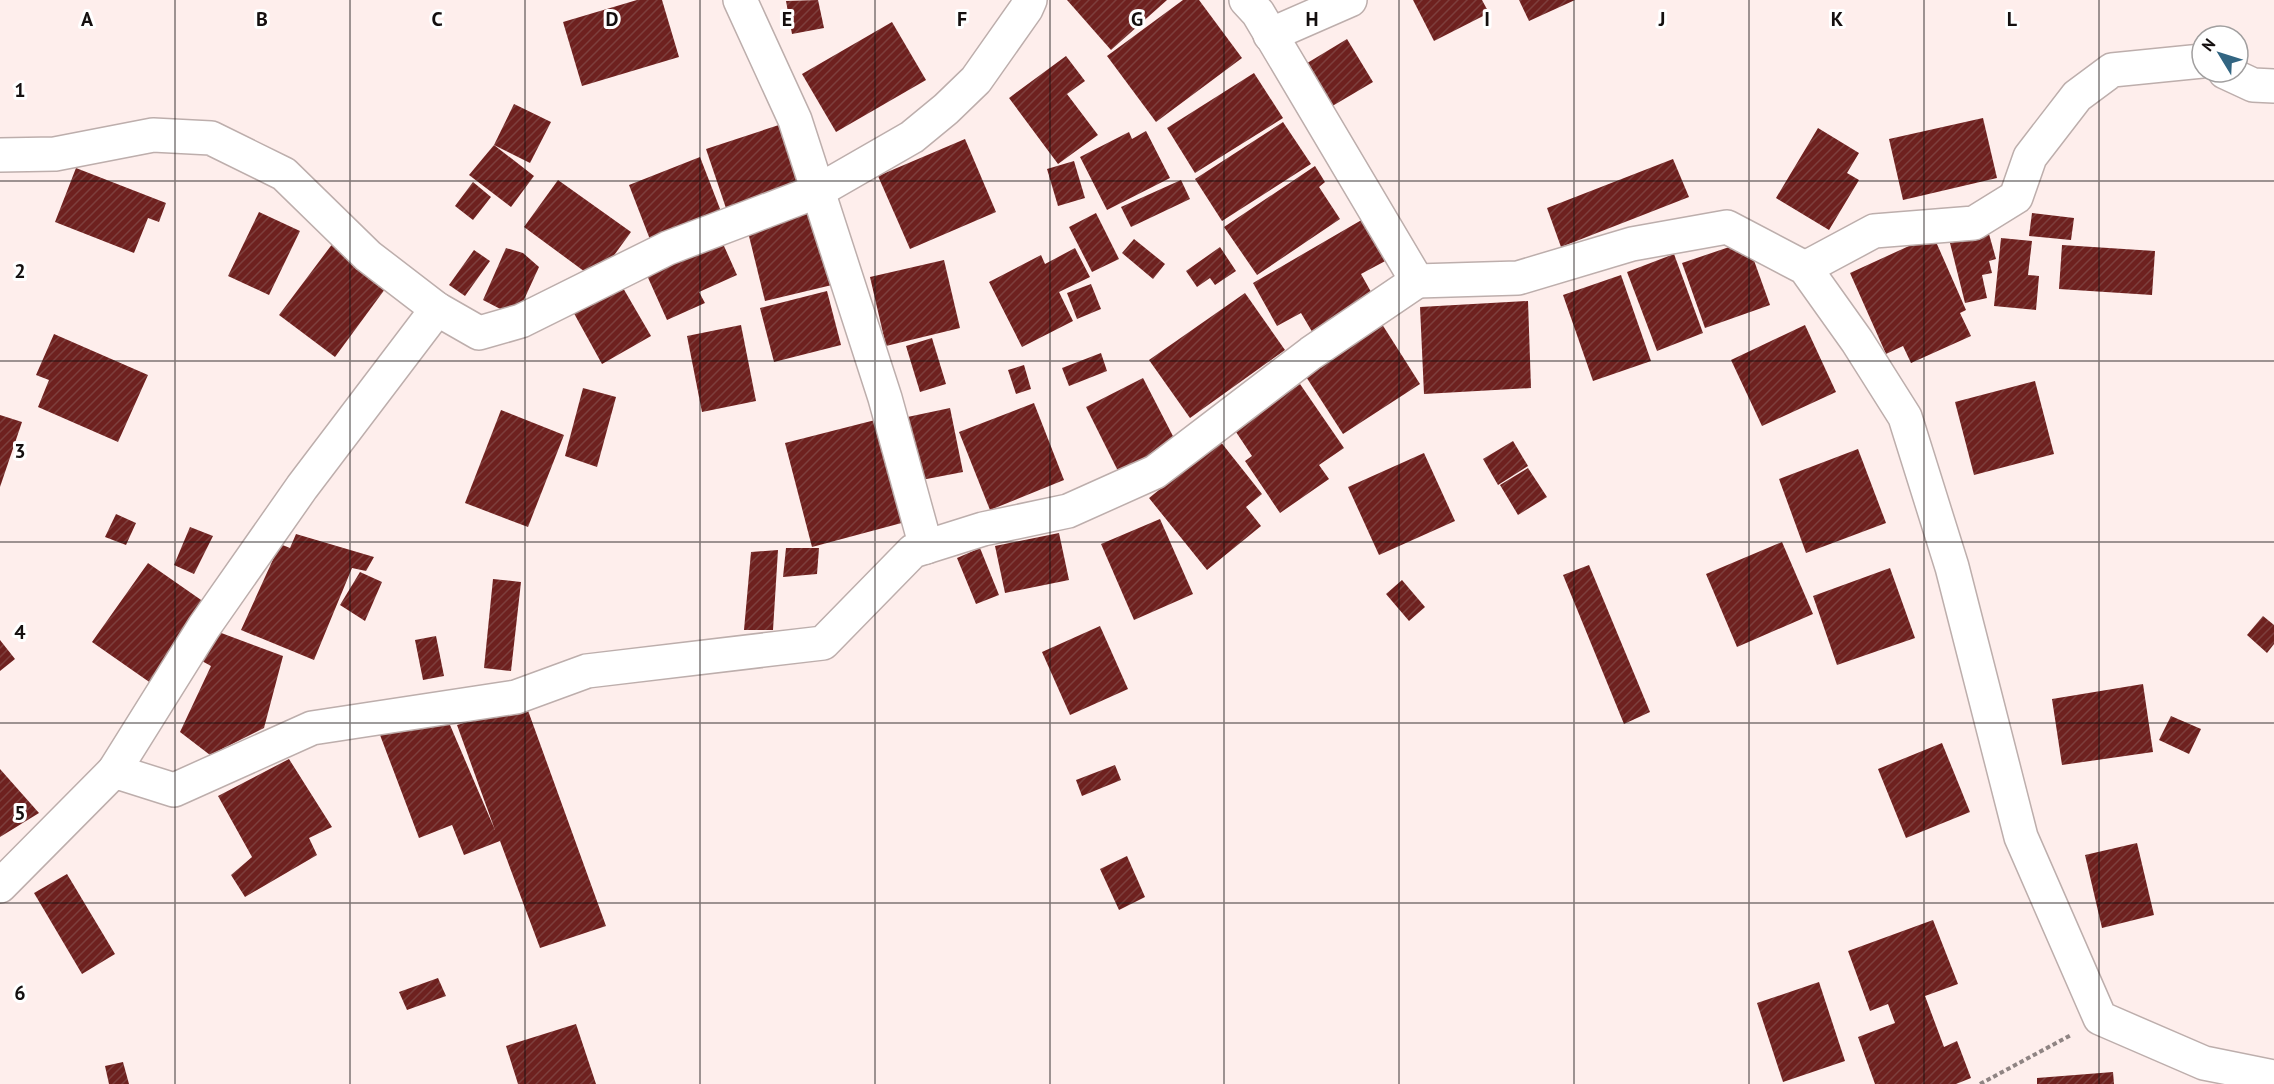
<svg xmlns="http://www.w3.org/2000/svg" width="2274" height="1084" font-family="'PT Sans',sans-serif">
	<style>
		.building { fill: url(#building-hatch) }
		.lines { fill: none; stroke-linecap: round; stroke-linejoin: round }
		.minor-casing { stroke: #bdaeac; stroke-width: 36 }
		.tertiary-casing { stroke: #bdaeac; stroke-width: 36 }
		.path { stroke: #8f8483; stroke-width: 4; stroke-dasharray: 4.5 3; stroke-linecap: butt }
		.minor { stroke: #fff; stroke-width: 33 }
		.tertiary { stroke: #fff; stroke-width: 33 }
		.grid { fill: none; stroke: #140f0f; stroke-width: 1.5; stroke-opacity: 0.55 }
		.grid-label { font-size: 20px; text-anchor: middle; font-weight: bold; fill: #140f0f; stroke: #fff; stroke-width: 6; stroke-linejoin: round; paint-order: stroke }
	</style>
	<defs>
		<pattern id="building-hatch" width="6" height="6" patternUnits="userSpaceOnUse" patternTransform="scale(1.5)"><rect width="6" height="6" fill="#6e211f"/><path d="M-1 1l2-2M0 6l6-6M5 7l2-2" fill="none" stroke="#7d3f3d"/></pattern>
	</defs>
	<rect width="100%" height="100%" fill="#feeeec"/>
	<g class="building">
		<polygon points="637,0 662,0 679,57 582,86 563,22"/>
		<polygon points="818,0 824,28 792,34 786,1"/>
		<polygon points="1067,0 1167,0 1111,50"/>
		<polygon points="1183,0 1199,0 1242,58 1156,122 1107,56"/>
		<polygon points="1413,0 1482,0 1489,13 1434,41"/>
		<polygon points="1519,0 1575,0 1529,21"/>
		<polygon points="892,22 926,80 836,132 802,74"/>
		<polygon points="1347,39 1373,82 1324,111 1299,68"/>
		<polygon points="1066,56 1085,81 1067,94 1098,135 1058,164 1009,98"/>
		<polygon points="1254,73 1283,118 1195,173 1167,128"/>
		<polygon points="514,104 551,122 530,163 494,145"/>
		<polygon points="1983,118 1997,178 1903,200 1889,139"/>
		<polygon points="791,121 814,192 730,220 706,149"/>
		<polygon points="1283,122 1311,164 1222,221 1195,179"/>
		<polygon points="1818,128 1859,153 1847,173 1859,180 1829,230 1776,198"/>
		<polygon points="1146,131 1170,178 1107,210 1080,157 1129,132 1132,139"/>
		<polygon points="965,139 996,212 910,249 878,176"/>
		<polygon points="494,145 534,176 511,207 469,175"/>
		<polygon points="700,157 722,214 651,242 629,185"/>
		<polygon points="1673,159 1689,197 1561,247 1547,208"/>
		<polygon points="1074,161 1085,198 1058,206 1047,169"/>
		<polygon points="1315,166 1325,182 1319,187 1340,219 1257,275 1224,227"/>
		<polygon points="76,168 166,203 159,222 148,218 134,253 55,222"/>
		<polygon points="558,180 631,232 596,280 524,227"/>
		<polygon points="1181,180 1190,199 1131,227 1121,207"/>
		<polygon points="473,182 491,197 473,220 455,206"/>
		<polygon points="814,211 832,285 765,301 747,228"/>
		<polygon points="259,212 300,231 269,295 228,276"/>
		<polygon points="1096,213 1119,259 1092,272 1069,227"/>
		<polygon points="2032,213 2074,218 2071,240 2029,236"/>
		<polygon points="1365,218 1389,259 1361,274 1375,299 1314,335 1301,313 1277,326 1253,283"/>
		<polygon points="1989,234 1996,259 1989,261 1992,273 1982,275 1987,298 1965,303 1950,243"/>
		<polygon points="1933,235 1966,310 1960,313 1971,336 1911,363 1903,346 1886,354 1850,273"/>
		<polygon points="720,237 737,275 699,292 705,303 667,320 645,271"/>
		<polygon points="2001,238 2032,241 2028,275 2039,276 2036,310 1994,306"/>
		<polygon points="1134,239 1165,264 1153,279 1122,253"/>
		<polygon points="1747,241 1770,305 1705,328 1682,263"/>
		<polygon points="333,243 388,285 335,357 279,315"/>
		<polygon points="2062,245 2155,251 2152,295 2059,289"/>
		<polygon points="1220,247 1236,271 1215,285 1210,278 1197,287 1186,271"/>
		<polygon points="506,248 523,253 539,267 516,317 483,300"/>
		<polygon points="1075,248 1090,277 1059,292 1073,321 1022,347 989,282 1041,255 1045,264"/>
		<polygon points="474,250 490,261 465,296 449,285"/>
		<polygon points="1674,254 1703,333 1657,351 1627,272"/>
		<polygon points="944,260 960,328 886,346 870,277"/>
		<polygon points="1621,275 1651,361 1593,381 1563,295"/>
		<polygon points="619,281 651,336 602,364 571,308"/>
		<polygon points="1091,284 1101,309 1077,319 1067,293"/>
		<polygon points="827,291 841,345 774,362 760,308"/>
		<polygon points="1245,293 1285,350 1190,418 1149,360"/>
		<polygon points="1528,301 1531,388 1424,394 1420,307"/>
		<polygon points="1380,321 1420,384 1343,434 1303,372"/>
		<polygon points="741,325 756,401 702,412 687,336"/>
		<polygon points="1805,325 1836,392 1762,426 1731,360"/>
		<polygon points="54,334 148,375 118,442 38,407 49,380 36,375"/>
		<polygon points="932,338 946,384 920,392 906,346"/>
		<polygon points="1101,353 1107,371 1069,386 1062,368"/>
		<polygon points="1024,365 1031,389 1016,394 1008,370"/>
		<polygon points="1143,378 1176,442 1118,471 1086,407"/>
		<polygon points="2035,381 2054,454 1974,475 1955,402"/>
		<polygon points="1300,384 1344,448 1319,465 1329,479 1280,513 1245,461 1252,456 1234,429"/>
		<polygon points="583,388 616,397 597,467 565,456"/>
		<polygon points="1034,403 1064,480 990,510 959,432"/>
		<polygon points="950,408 963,472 911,482 898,419"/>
		<polygon points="501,410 564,435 528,527 465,503"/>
		<polygon points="0,415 22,422 0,487"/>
		<polygon points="883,418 909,521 812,547 785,443"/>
		<polygon points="1220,441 1262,494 1246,507 1261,526 1207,570 1149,498"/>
		<polygon points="1513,441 1528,466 1498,485 1483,459"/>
		<polygon points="1858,449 1886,523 1806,553 1779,479"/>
		<polygon points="1424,453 1455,521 1379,555 1348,487"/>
		<polygon points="1528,468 1547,497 1518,515 1500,485"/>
		<polygon points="116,514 136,523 126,545 105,537"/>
		<polygon points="1160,519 1193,594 1134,620 1101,544"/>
		<polygon points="190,527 213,536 194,574 174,565"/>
		<polygon points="1059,533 1069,580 1005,593 995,546"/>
		<polygon points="296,534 374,557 366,571 352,568 314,660 241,630 280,544 290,548"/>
		<polygon points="1782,542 1813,614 1737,647 1706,574"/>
		<polygon points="786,548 819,548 817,574 783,577"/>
		<polygon points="980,548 999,595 976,604 957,558"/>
		<polygon points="778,550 773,630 744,630 751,552"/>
		<polygon points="148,563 204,602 172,647 179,652 155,686 92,642"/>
		<polygon points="1589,565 1650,712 1624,724 1563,575"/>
		<polygon points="1890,568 1915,638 1837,665 1813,596"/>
		<polygon points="360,572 382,582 365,621 340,605"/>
		<polygon points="493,579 521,582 511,671 484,668"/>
		<polygon points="1402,580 1425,607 1409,621 1386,594"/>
		<polygon points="2263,616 2274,625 2274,644 2267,653 2247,635"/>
		<polygon points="1100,626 1128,689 1070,715 1042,652"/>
		<polygon points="208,628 283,656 264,728 210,755 180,732 211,666 191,655"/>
		<polygon points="436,636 444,676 423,680 415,640"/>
		<polygon points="0,640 15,659 0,671"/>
		<polygon points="2143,684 2153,752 2062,765 2052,699"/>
		<polygon points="526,705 606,926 540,948 500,841 464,855 452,825 419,838 380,735 447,718 495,830 457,725"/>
		<polygon points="2171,716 2201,729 2189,754 2159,740"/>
		<polygon points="1942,743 1970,812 1906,838 1878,769"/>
		<polygon points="289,759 332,827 309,838 317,855 245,897 231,875 252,857 218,796"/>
		<polygon points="1115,765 1121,780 1082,796 1076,780"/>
		<polygon points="0,769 39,813 0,837"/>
		<polygon points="2137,843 2154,915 2102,928 2085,855"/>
		<polygon points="1127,856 1145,897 1119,910 1100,869"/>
		<polygon points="67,874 115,954 82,974 34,893"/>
		<polygon points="1933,920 1958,984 1925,996 1944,1047 1957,1041 1971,1078 1956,1084 1875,1084 1858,1037 1895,1023 1888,1004 1870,1011 1848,951"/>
		<polygon points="438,978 446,996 407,1010 399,992"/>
		<polygon points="1819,982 1845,1061 1783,1082 1757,1003"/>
		<polygon points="576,1024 596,1084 518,1084 506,1046"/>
		<polygon points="123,1062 129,1084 109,1084 105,1066"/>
		<polygon points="2113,1072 2114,1084 2037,1084 2037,1078"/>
	</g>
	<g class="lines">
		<defs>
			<g id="minor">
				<polyline points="740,0 795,120 885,398 926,547"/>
				<polyline points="1270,35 1350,0"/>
				<polyline points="2225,72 2253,85 2274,86"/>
				<polyline points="0,155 55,154 153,135 211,138 284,174 368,256 437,309 479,333 521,321 668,248 818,191 912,137 946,109 976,80 1026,9 1030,0"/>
				<polyline points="1805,268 1874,231 1974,223 2016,197 2030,157 2077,96 2112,70 2202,61"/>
				<polyline points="114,771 204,627 302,487 437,309"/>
				<polyline points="0,886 114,771 174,790 312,728 516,697 587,671 823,643 913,551 983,529 1068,511 1155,472 1311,353 1417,281"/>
			</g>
			<polyline id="tertiary" points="1246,0 1258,13 1417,281 1518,278 1632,244 1727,227 1805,268 1857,341 1905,417 1952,567 2021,837 2100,1018 2204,1063 2274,1077"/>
		</defs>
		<use href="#minor" class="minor-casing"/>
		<use href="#tertiary" class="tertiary-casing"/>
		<polyline class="path" points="1980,1084 2071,1035"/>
		<use href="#minor" class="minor"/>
		<use href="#tertiary" class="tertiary"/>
	</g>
	<path class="grid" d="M 175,0 L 175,1084M 350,0 L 350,1084M 525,0 L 525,1084M 700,0 L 700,1084M 875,0 L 875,1084M 1050,0 L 1050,1084M 1224,0 L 1224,1084M 1399,0 L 1399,1084M 1574,0 L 1574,1084M 1749,0 L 1749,1084M 1924,0 L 1924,1084M 2099,0 L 2099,1084M 0,181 L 2274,181M 0,361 L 2274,361M 0,542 L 2274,542M 0,723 L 2274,723M 0,903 L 2274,903"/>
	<g class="grid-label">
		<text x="87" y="26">A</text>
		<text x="262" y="26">B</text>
		<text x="437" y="26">C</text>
		<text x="612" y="26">D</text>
		<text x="787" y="26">E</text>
		<text x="962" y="26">F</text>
		<text x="1137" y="26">G</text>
		<text x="1312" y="26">H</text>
		<text x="1487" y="26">I</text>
		<text x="1662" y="26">J</text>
		<text x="1837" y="26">K</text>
		<text x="2012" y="26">L</text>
		<text x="20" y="97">1</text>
		<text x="20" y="278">2</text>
		<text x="20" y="458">3</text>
		<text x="20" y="639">4</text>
		<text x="20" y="820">5</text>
		<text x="20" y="1000">6</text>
	</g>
	<g transform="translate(2220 54) rotate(308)"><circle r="28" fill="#ffffff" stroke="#a19f9f" stroke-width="1.5"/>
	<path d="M0-4.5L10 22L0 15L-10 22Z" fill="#326582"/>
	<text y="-9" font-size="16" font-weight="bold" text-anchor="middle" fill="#140f0f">N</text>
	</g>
</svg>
